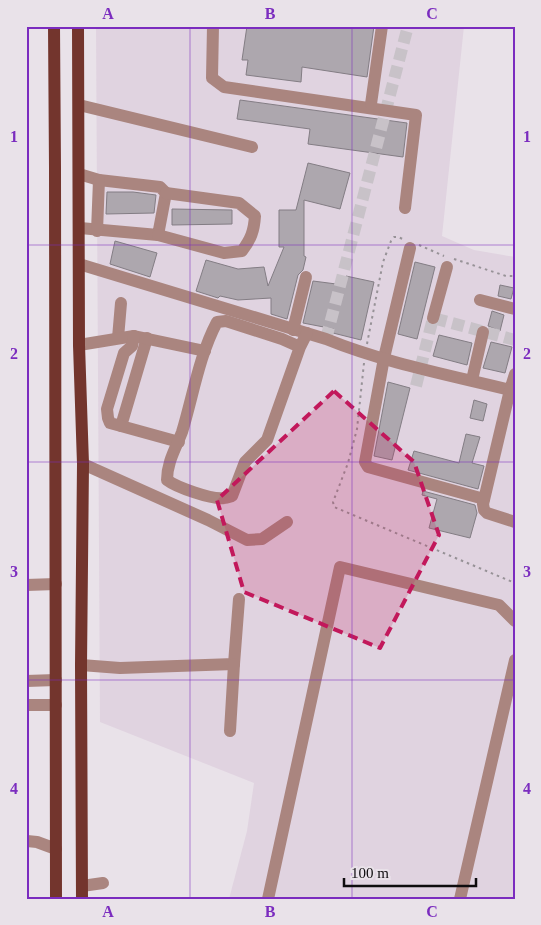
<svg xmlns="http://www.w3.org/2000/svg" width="541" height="925" font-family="'Times New Roman',serif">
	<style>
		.built { fill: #e0d3e0 }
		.building { fill: #ada7ae; stroke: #837d84 }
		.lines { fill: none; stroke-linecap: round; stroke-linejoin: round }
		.minor-tunnel { stroke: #c8c2c8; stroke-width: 12; stroke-dasharray: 12 6; stroke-linecap: butt }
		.path { stroke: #979297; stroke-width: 2; stroke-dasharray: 2.5 4; stroke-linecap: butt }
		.minor { stroke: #aa857f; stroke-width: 12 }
		.major { stroke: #73352d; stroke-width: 12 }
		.marked { fill: #c2185b; fill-opacity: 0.2; stroke: #c2185b; stroke-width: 4; stroke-dasharray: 10 6; stroke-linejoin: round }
		.grid { fill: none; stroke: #7b2cbf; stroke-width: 1; stroke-opacity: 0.55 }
		.neatline { fill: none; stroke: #7b2cbf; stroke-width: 2 }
		.grid-label { font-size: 16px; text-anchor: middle; font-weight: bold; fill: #7b2cbf }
	</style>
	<rect width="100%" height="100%" fill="#e9e2e9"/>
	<polygon class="built" points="96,26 464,26 442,236 474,250 515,257 515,899 229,899 247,831 254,783 100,722"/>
	<g class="building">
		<polygon points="247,26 374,26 367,77 302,67 301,82 246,75 248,60 242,60"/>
		<polygon points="240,100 407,123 403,157 308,144 310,129 237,119"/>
		<polygon points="308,163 350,173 340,209 304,200 304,256 306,257 303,270 298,275 287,319 271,314 271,298 238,300 220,296 218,298 196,291 206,260 238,269 264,267 268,286 284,247 279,247 279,210 296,210"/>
		<polygon points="107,192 133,192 156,195 154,213 106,214"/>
		<polygon points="172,209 232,210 232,224 172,225"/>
		<polygon points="115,241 157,253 150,277 110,264"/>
		<polygon points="415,262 435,267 417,339 398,334"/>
		<polygon points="346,276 374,282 361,340 333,333 334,329 303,323 313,281 344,285"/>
		<polygon points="500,285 514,288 511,299 498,296"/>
		<polygon points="492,311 504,315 500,331 488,326"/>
		<polygon points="439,335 472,343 467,365 433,356"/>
		<polygon points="491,342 512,347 505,373 483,368"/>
		<polygon points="388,382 410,388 392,460 374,456"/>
		<polygon points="474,400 487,404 483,421 470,418"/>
		<polygon points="466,434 480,437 472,463 484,466 478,489 408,470 414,451 459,463"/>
		<polygon points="423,491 475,505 477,513 470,538 429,528 437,499 422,495"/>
	</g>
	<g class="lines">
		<g class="minor-tunnel">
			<polyline points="326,339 408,26"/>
			<polyline points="416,386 433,318 515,340"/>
		</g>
		<g class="path">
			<polyline points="419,245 444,256"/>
			<polyline points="454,259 506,276 515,276"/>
			<polyline points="367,344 383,262 391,241 394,237 398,237 405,240"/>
			<polyline points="364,363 357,429 348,463 333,502 334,507 515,583"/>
		</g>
		<g class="minor">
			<polyline points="213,26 212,78 224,87 416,115 405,208"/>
			<polyline points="371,104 382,26"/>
			<polyline points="79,105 252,147"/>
			<polyline points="79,174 99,180 160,187 166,193 158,235 80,228"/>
			<polyline points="97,231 99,180"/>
			<path d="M 158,235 L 224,253 L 242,251 C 251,239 254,231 255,216 L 239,203 L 166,193"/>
			<polyline points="410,248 384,358 365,462 368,467 484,499"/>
			<path d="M 79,264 L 326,339 C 385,363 449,375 510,390 L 515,374"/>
			<polyline points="480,300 515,309"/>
			<polyline points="433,318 447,267"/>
			<polyline points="293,330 306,277"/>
			<polyline points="118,338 121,303"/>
			<polyline points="147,338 121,426 179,442"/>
			<polyline points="79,345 134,336 205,351"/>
			<path d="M 300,347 L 282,339 L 226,321 L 217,322 C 199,356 193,396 182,432 C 176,448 167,462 167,480 C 176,487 212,500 224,498 C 227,498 229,497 232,496 L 245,462 L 267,440 L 300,347 L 307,333"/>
			<polyline points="472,380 483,332"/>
			<polyline points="510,390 483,504 484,510 487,513 515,522"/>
			<polyline points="121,426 110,423 108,418 107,409 124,353 132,346 134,336"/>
			<polyline points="83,464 208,520 247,540 262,539 287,522"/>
			<polyline points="26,585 56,584"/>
			<polyline points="81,665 120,668 234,664 239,599"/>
			<polyline points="26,681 56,680"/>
			<polyline points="26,705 56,705"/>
			<polyline points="230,731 234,664"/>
			<polyline points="27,841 37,842 56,849"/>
			<polyline points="82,886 103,883"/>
			<polyline points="268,899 340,567 499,605 515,621"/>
			<polyline points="460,899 515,660"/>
		</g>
		<g class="major">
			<polyline points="54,26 55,168 56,899"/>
			<polyline points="78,26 79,345 83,464 81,665 82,899"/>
		</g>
	</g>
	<path class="marked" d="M 334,391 L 414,462 L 439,535 L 380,648 L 244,592 L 217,500 Z"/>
	<path class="grid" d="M 190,26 L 190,899M 352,26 L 352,899M 26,245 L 515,245M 26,462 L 515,462M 26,680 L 515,680"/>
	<rect width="541" height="925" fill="none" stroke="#e9e2e9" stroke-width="55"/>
	<path d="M344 878v8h132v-8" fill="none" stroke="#0e0c0e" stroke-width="2.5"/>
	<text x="351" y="878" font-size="15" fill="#0e0c0e" stroke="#e9e2e9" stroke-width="4" paint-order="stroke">100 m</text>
	<rect x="28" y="28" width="486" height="870" class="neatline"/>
	<g class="grid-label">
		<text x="108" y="19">A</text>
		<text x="270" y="19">B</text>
		<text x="432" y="19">C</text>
		<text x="14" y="142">1</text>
		<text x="527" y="142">1</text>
		<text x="14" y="359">2</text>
		<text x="527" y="359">2</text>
		<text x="14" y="577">3</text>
		<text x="527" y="577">3</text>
		<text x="14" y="794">4</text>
		<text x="527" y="794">4</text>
		<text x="108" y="917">A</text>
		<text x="270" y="917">B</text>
		<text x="432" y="917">C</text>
	</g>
</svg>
